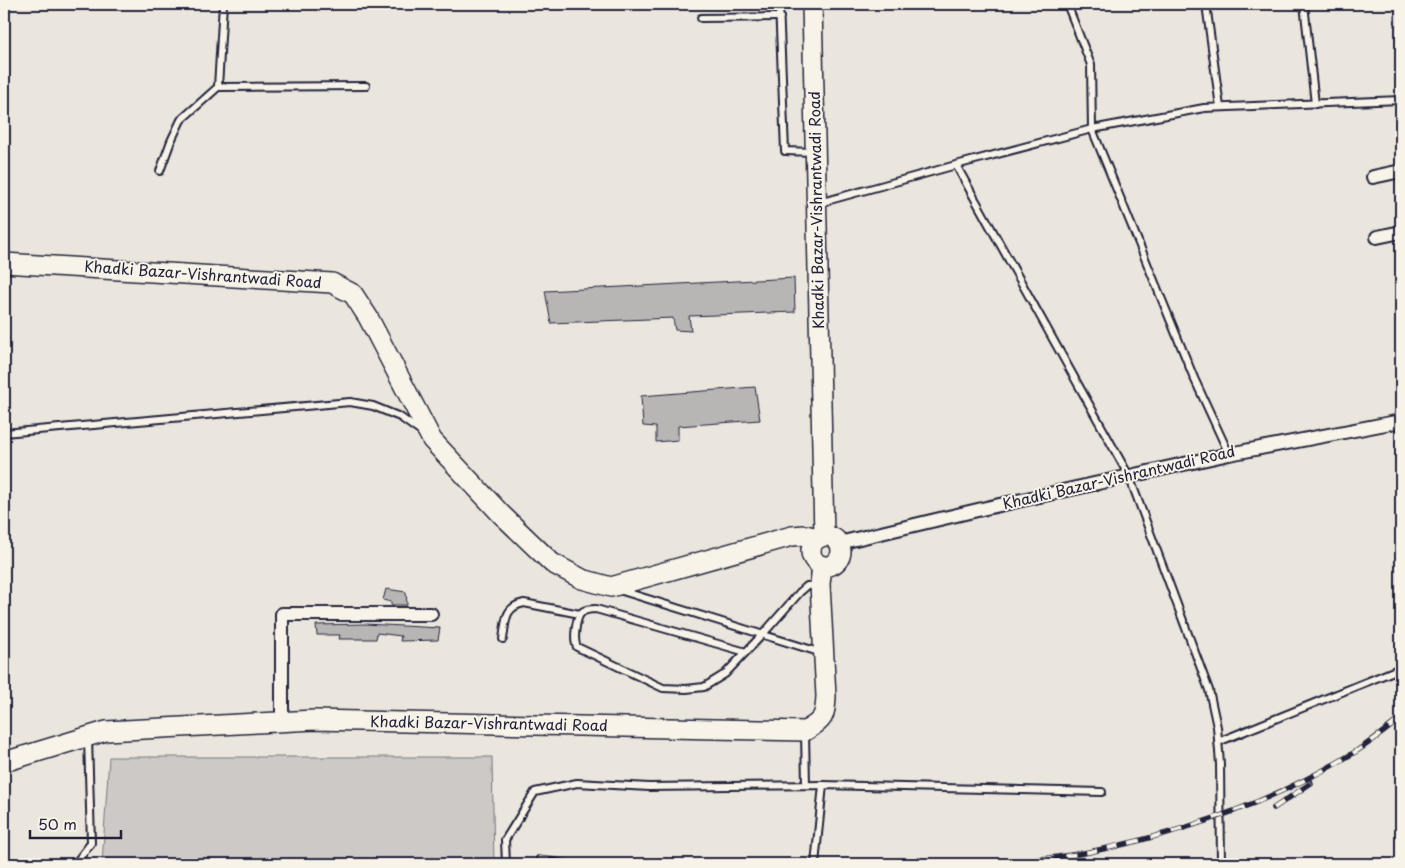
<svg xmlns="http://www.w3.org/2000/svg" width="1405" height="868" font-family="'Playpen Sans',sans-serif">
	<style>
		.green { fill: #cdc9c6; stroke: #787680 }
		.building { fill: #b8b6b5; stroke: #22223b }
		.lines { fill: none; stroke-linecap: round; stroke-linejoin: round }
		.lane-casing { stroke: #22223b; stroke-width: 10 }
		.street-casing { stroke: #22223b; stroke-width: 16 }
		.secondary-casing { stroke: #22223b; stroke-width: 22 }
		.lane { stroke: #f7f3e8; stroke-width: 6 }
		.street { stroke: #f7f3e8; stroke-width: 12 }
		.secondary { stroke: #f7f3e8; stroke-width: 19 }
		.rail-casing { stroke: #22223b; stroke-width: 5.5 }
		.rail { stroke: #f7f3e8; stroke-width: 4; stroke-dasharray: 11; stroke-linecap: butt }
		.labels { text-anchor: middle; stroke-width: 4; stroke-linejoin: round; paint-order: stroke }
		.street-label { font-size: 15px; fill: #22223b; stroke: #f7f3e8 }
	</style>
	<rect width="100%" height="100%" fill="#eae6de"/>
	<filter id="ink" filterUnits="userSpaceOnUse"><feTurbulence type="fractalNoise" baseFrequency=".02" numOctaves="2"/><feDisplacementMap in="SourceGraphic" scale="10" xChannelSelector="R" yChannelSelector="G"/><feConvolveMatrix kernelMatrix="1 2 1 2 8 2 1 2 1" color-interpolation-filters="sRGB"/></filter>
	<g filter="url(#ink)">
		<polygon class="green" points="109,757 492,757 494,864 102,864"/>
		<g class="building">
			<polygon points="794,278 795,312 689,316 691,331 675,330 673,318 551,323 545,291"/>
			<polygon points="755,387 760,420 678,426 678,440 656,442 656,427 643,426 641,396"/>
			<polygon points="386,589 406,592 407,605 391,605 391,602 383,600"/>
			<polygon points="365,624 440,628 438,640 400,641 401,636 377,633 376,639 339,639 340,635 317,635 316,625"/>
		</g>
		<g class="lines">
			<defs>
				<g id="lane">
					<polyline points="779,4 785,151 814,152"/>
					<polyline points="1067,4 1091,65 1092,129 1194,378 1229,454"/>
					<polyline points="1206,4 1220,107"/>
					<polyline points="1304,4 1315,104"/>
					<polyline points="701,18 780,17"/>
					<polyline points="218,87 366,86"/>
					<polyline points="956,165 1129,476 1209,690 1217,727 1220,764 1221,864"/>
					<polyline points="160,171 171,141 181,120 218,87 223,4"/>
					<polyline points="819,203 956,165 1092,129 1204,108 1401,100"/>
					<polyline points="4,433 350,402 373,406 400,417 421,432"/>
					<polyline points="619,590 822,653"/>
					<path d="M 503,639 C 506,621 504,607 524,603 L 580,614"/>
					<path d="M 746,652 L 596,609 C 591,609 584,609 580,614 C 576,620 573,640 577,647 L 663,688 L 686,689 L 704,687 L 725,674 L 763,634 L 800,592 L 807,586 L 819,585"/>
					<polyline points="805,732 806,785"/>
					<polyline points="1218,742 1401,668"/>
					<polyline points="75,864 91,843 88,738"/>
					<polyline points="506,864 505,840 535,792 577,783 649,787 823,785 1102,792"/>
					<polyline points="815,864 823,785"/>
				</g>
				<g id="street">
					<polyline points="1373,177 1401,171"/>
					<polyline points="1377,237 1401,232"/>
					<polyline points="839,543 986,508 1229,454 1401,421"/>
					<polyline points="282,722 282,614 431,614"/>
				</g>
				<g id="secondary">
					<polyline points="812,4 824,536"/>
					<polyline points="4,263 332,283 353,294 368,317 432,440 501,514 552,563 582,579 611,587 792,536 805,535 819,538"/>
					<circle cx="826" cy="551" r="15"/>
					<path d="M 4,762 L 106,731 L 314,720 L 805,731 C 824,720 825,717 826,696 L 820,584 L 822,566"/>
				</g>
			</defs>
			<use href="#lane" class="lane-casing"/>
			<use href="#street" class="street-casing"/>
			<use href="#secondary" class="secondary-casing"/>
			<use href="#lane" class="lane"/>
			<use href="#street" class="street"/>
			<use href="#secondary" class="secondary"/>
			<defs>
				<g id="rail">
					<polyline points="1274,808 1311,783"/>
					<polyline points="538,858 570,862 578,864"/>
					<path d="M 999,864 C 1029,860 1060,858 1089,852 C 1182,833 1274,802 1355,752 C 1371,742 1386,730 1401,718"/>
					<polyline points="1067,864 1087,862 1210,862"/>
				</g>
			</defs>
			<use href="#rail" class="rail-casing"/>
			<use href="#rail" class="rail"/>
		</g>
	</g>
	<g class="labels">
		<g class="street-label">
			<text transform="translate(817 210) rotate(-91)" y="5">Khadki Bazar-Vishrantwadi Road</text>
			<text transform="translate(203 275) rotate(4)" y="5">Khadki Bazar-Vishrantwadi Road</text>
			<text transform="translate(1119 478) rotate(-13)" y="5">Khadki Bazar-Vishrantwadi Road</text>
			<text transform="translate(489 724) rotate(1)" y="5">Khadki Bazar-Vishrantwadi Road</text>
		</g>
	</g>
	<rect width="1405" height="868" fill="none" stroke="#f7f3e8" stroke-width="20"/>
	<rect x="10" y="10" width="1385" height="848" fill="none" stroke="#22223b" stroke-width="2" filter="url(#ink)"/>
	<path d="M30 830v8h91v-8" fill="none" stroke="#22223b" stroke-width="2.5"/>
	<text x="38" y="830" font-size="15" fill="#22223b" stroke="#f7f3e8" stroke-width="4" paint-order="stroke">50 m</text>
</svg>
